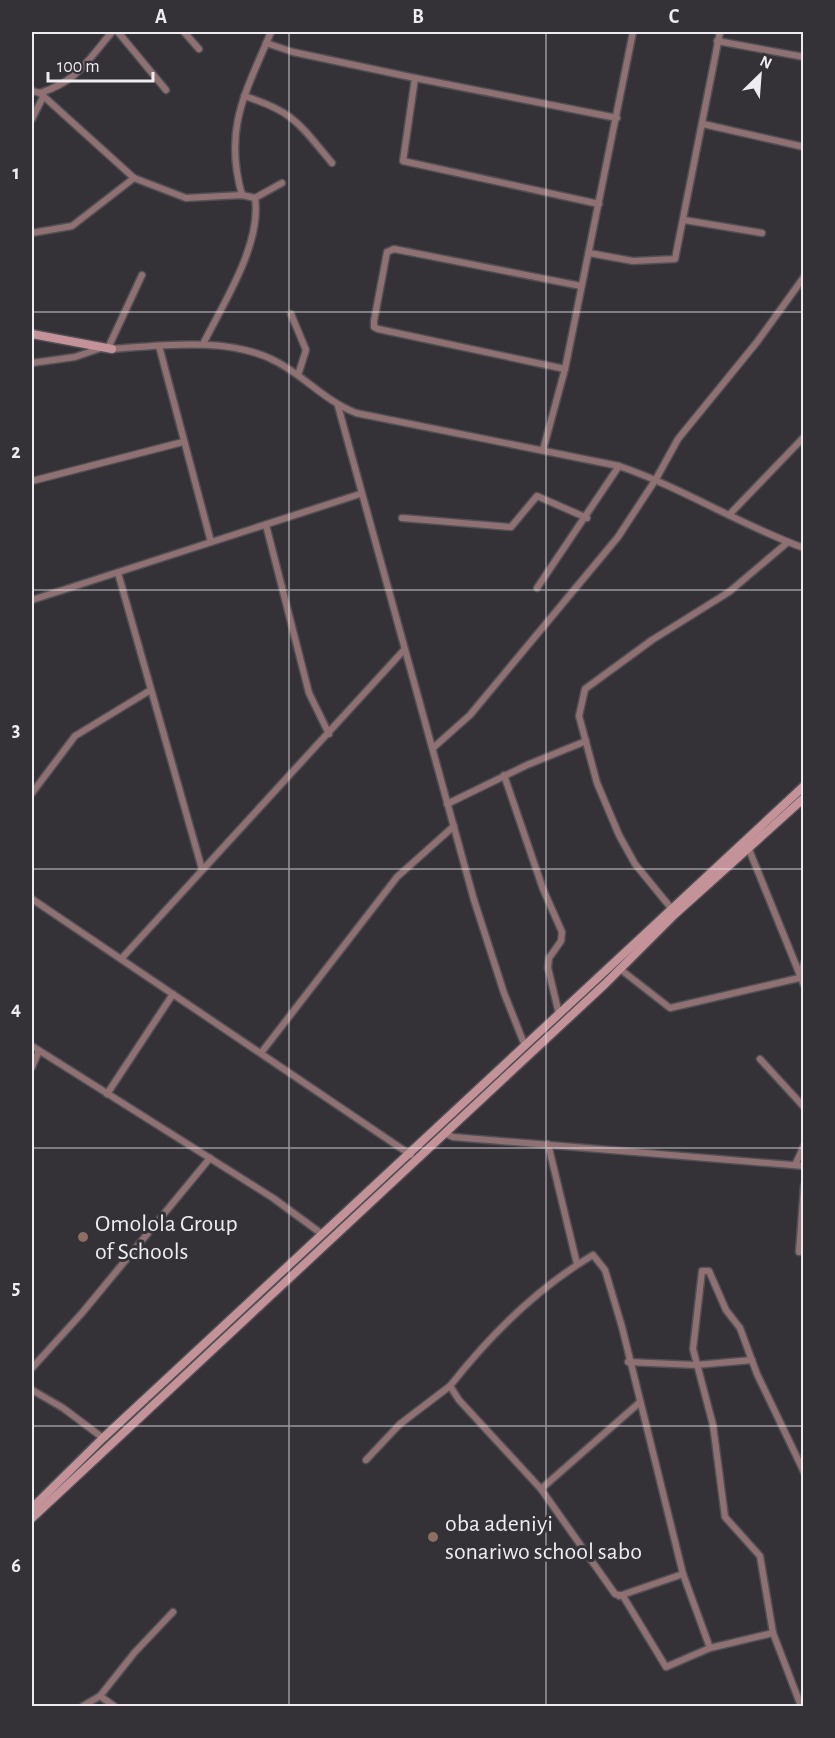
<svg xmlns="http://www.w3.org/2000/svg" width="835" height="1738" font-family="'Alegreya Sans',sans-serif">
	<style>
		.lines { fill: none; stroke-linecap: round; stroke-linejoin: round }
		.street-casing { stroke: #524f55; stroke-width: 9 }
		.secondary-casing { stroke: #524f55; stroke-width: 11 }
		.street { stroke: #8f7174; stroke-width: 6 }
		.secondary { stroke: #c39399; stroke-width: 8 }
		.grid { fill: none; stroke: #eeecf0; stroke-width: 1.5; stroke-opacity: 0.55 }
		.education-dot { fill: #8d6e63; stroke: #343137; stroke-width: 2 }
		.labels { text-anchor: middle; stroke-width: 6; stroke-linejoin: round; paint-order: stroke }
		.poi-label { font-size: 24px; fill: #eeecf0; stroke: #343137; text-anchor: start }
		.neatline { fill: none; stroke: #eeecf0; stroke-width: 2 }
		.grid-label { font-size: 20px; text-anchor: middle; font-weight: bold; fill: #eeecf0 }
	</style>
	<rect width="100%" height="100%" fill="#343137"/>
	<g class="lines">
		<defs>
			<g id="street">
				<polyline points="118,32 166,90"/>
				<polyline points="184,32 199,49"/>
				<polyline points="717,41 804,57"/>
				<polyline points="266,43 293,52 415,78 617,118"/>
				<polyline points="415,78 403,161 599,204"/>
				<polyline points="32,91 40,93 134,178 186,198 242,195 255,198 282,183"/>
				<path d="M 40,93 C 78,81 87,61 112,32"/>
				<path d="M 244,96 C 295,112 299,124 332,163"/>
				<polyline points="32,119 43,97"/>
				<polyline points="703,124 804,147"/>
				<path d="M 242,195 C 223,128 246,92 271,32"/>
				<polyline points="684,220 762,233"/>
				<polyline points="32,233 72,226 134,178"/>
				<polyline points="589,253 633,261 675,259 720,32"/>
				<polyline points="291,314 306,350 298,375"/>
				<path d="M 203,344 C 223,304 262,244 255,198"/>
				<polyline points="159,346 211,542"/>
				<polyline points="108,348 142,275"/>
				<path d="M 112,349 C 164,345 232,336 279,363 C 306,378 327,402 356,413 L 619,466 C 683,488 740,525 804,548"/>
				<polyline points="32,363 75,357 101,348"/>
				<polyline points="565,369 378,329 374,327 374,321 387,252 394,249 581,286"/>
				<polyline points="338,406 474,900 504,993 525,1046"/>
				<polyline points="543,450 565,369 633,32"/>
				<polyline points="32,481 183,442"/>
				<polyline points="729,515 804,437"/>
				<polyline points="402,518 511,527 537,496 587,518"/>
				<polyline points="266,525 309,693 329,734"/>
				<polyline points="118,573 202,869"/>
				<polyline points="537,588 619,466"/>
				<polyline points="32,600 360,494"/>
				<polyline points="433,748 470,715 618,537 656,479 678,439 757,342 804,277"/>
				<polyline points="504,775 543,889 562,932 561,941 549,958 548,968 559,1014"/>
				<polyline points="32,793 75,736 149,691"/>
				<polyline points="447,804 527,765 586,741"/>
				<polyline points="748,847 804,985"/>
				<polyline points="32,899 411,1155"/>
				<polyline points="671,908 635,864 619,835 597,783 579,716 585,689 652,640 729,592 788,542"/>
				<polyline points="121,959 403,651"/>
				<polyline points="620,969 670,1008 799,978"/>
				<polyline points="799,977 804,963"/>
				<polyline points="32,1046 273,1198 322,1234"/>
				<polyline points="261,1053 397,877 454,826"/>
				<polyline points="760,1059 804,1107"/>
				<polyline points="32,1067 39,1051"/>
				<polyline points="107,1094 173,994"/>
				<polyline points="444,1133 453,1137 804,1166"/>
				<polyline points="548,1144 577,1264"/>
				<polyline points="795,1165 804,1146"/>
				<polyline points="799,1252 804,1186"/>
				<polyline points="628,1362 696,1365 752,1360"/>
				<polyline points="32,1368 82,1313 210,1158"/>
				<polyline points="32,1390 63,1408 103,1438"/>
				<polyline points="366,1460 400,1424 450,1386"/>
				<polyline points="541,1489 639,1403"/>
				<polyline points="683,1574 710,1648"/>
				<path d="M 619,1596 L 683,1574 L 622,1327 L 605,1270 L 593,1255 C 537,1288 491,1334 450,1386 L 459,1400 L 541,1489 L 615,1594 L 623,1596 L 666,1667 L 710,1648 L 773,1633"/>
				<polyline points="100,1696 114,1706"/>
				<polyline points="83,1706 100,1696 135,1652 173,1612"/>
				<polyline points="801,1706 773,1633 760,1556 725,1517 713,1425 693,1349 702,1271 709,1271 726,1310 740,1328 757,1374 804,1472"/>
			</g>
			<g id="secondary">
				<polyline points="32,334 112,349"/>
				<polyline points="32,1508 103,1438 804,786"/>
				<polyline points="32,1518 605,984 674,915 804,798"/>
			</g>
		</defs>
		<use href="#street" class="street-casing"/>
		<use href="#secondary" class="secondary-casing"/>
		<use href="#street" class="street"/>
		<use href="#secondary" class="secondary"/>
	</g>
	<path class="grid" d="M 289,32 L 289,1706M 546,32 L 546,1706M 32,312 L 804,312M 32,590 L 804,590M 32,869 L 804,869M 32,1148 L 804,1148M 32,1426 L 804,1426"/>
	<g class="education-dot">
		<circle cx="83" cy="1237" r="6"/>
		<circle cx="433" cy="1537" r="6"/>
	</g>
	<g class="labels">
		<g class="poi-label">
			<text x="95" y="1231">Omolola Group<tspan x="95" dy="28">of Schools</tspan></text>
			<text x="445" y="1531">oba adeniyi<tspan x="445" dy="28">sonariwo school sabo</tspan></text>
		</g>
	</g>
	<rect width="835" height="1738" fill="none" stroke="#343137" stroke-width="66"/>
	<g transform="translate(760 75) rotate(25)" stroke="#343137" stroke-width="4.5" paint-order="stroke">
	<path d="M0-4.5L10 22L0 15L-10 22Z" fill="#eeecf0"/>
	<text y="-9" font-size="16" font-weight="bold" text-anchor="middle" fill="#eeecf0">N</text>
	</g>
	<path d="M48 72v9h105v-9" fill="none" stroke="#eeecf0" stroke-width="3"/>
	<text x="57" y="72" font-size="18" fill="#eeecf0" stroke="#343137" stroke-width="4.5" paint-order="stroke">100 m</text>
	<rect x="33" y="33" width="769" height="1672" class="neatline"/>
	<g class="grid-label">
		<text x="161" y="23">A</text>
		<text x="418" y="23">B</text>
		<text x="674" y="23">C</text>
		<text x="16" y="179">1</text>
		<text x="16" y="458">2</text>
		<text x="16" y="736">3</text>
		<text x="16" y="1015">4</text>
		<text x="16" y="1294">5</text>
		<text x="16" y="1572">6</text>
	</g>
</svg>
